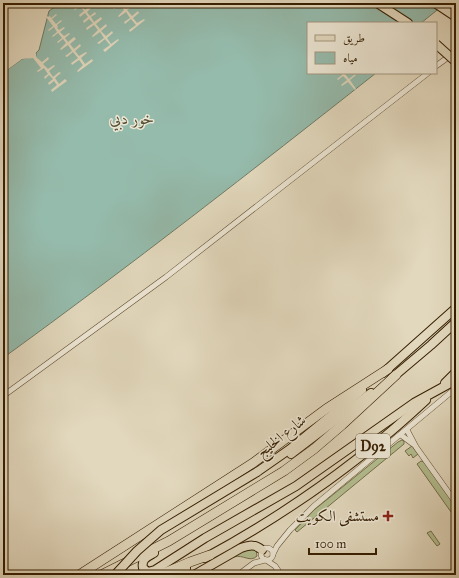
<svg xmlns="http://www.w3.org/2000/svg" width="459" height="578" font-family="'IM FELL Great Primer',Amiri,serif">
	<style>
		.green { fill: #b3bf91; stroke: #746e48 }
		.water { fill: #95bbac; stroke: #6f7c67 }
		.pier { fill: #e2d8bd }
		.lines { fill: none; stroke-linecap: round; stroke-linejoin: round }
		.street-casing { stroke: #614c2f; stroke-width: 6 }
		.primary-casing { stroke: #361e00; stroke-width: 10 }
		.highway-casing { stroke: #361e00; stroke-width: 10 }
		.street { stroke: #ece6d4; stroke-width: 5 }
		.primary { stroke: #e2d8bd; stroke-width: 8 }
		.highway { stroke: #e2d8bd; stroke-width: 9 }
		.primary-bridge-casing { stroke: #361e00; stroke-width: 10; stroke-linecap: butt }
		.primary-bridge { stroke: #e2d8bd; stroke-width: 8 }
		.poi-dot { fill: #8f2418; stroke: #ece6d4; stroke-width: 1.5 }
		.labels { text-anchor: middle; stroke-width: 3; stroke-linejoin: round; paint-order: stroke }
		.shield { fill: #ece6d4; stroke: #6d5a40; stroke-width: 1 }
		.shield-label { font-size: 14px; font-weight: bold; fill: #361e00 }
		.street-label { font-size: 15px; fill: #361e00; stroke: #ece6d4 }
		.poi-label { font-size: 15px; fill: #361e00; stroke: #ece6d4; text-anchor: end }
		.water-label { font-size: 16px; font-style: italic; fill: #524d34; stroke: #ece6d4 }
	</style>
	<rect width="100%" height="100%" fill="#e2d8bd"/>
	<filter id="stains"><feTurbulence type="fractalNoise" baseFrequency=".005" numOctaves="4"/><feColorMatrix values="0 0 0 0 .2 0 0 0 0 .09 0 0 0 0 .02 0 0 0 .5 -.17"/></filter>
	<radialGradient id="worn" r=".72"><stop offset=".6" stop-color="#630" stop-opacity="0"/><stop offset="1" stop-color="#630" stop-opacity=".3"/></radialGradient>
	<g class="green">
		<polygon points="402,440 404,441 404,444 297,532 295,530 314,510 398,442"/>
		<polygon points="412,446 418,454 413,458 411,454 409,456 405,451"/>
		<polygon points="421,461 425,462 456,506 456,519 417,464"/>
		<polygon points="431,531 440,544 437,546 427,533"/>
		<path d="M 246,548 L 256,549 L 257,556 C 250,563 243,554 234,557 L 233,555 Z"/>
	</g>
	<path class="water" d="M 60,3 L 446,3 L 421,23 L 308,23 L 308,73 L 376,73 C 253,170 130,266 3,358 L 3,73 L 22,59 L 36,56 L 36,53 L 39,50 L 49,11 Z"/>
	<g class="pier">
		<polygon points="77,3 84,3 81,5 85,10 90,6 91,8 87,12 90,16 95,12 96,14 91,17 94,22 101,17 102,19 96,24 100,29 106,24 107,26 101,31 106,36 112,31 113,33 107,38 111,44 118,39 119,40 105,52 103,50 110,45 105,39 99,44 97,43 104,38 100,32 93,37 92,36 98,30 94,25 87,30 86,28 93,23 89,19 84,23 83,21 88,17 85,13 80,17 79,15 84,11 80,6 75,10 74,9 79,5"/>
		<polygon points="119,3 122,3 126,9 133,4 133,6 127,10 132,16 138,11 139,13 133,18 137,23 144,19 145,20 130,32 129,30 136,25 131,19 125,24 124,22 130,18 126,12 119,17 118,16 124,10 120,5 114,9 113,8"/>
		<polygon points="46,14 48,17 50,16 51,18 56,14 57,15 52,19 56,24 61,20 62,21 57,25 58,27 57,28 59,30 64,27 65,28 60,32 64,36 69,33 70,34 65,38 68,42 74,37 76,39 70,44 74,49 80,44 81,46 75,51 79,56 86,52 87,53 81,58 85,64 92,59 93,61 78,72 77,71 83,65 79,60 72,65 71,63 78,58 73,52 67,57 65,56 72,51 68,45 61,50 60,49 66,43 63,39 58,43 57,42 62,38 58,33 53,37 52,36 57,32 54,27 49,31 48,30 53,26 46,17"/>
		<polygon points="36,53 36,57 42,62 48,57 49,59 43,64 48,69 54,65 55,66 49,71 53,77 59,72 61,73 55,78 59,84 65,79 67,81 52,92 51,90 57,85 54,81 49,85 48,83 53,79 49,75 45,79 44,77 48,74 44,68 38,72 37,71 41,68 33,58 22,59 3,73 3,70 21,58 34,55"/>
		<polygon points="341,73 346,73 345,74 349,79 355,74 356,75 350,80 356,89 355,90 348,82 342,86 341,85 347,80 343,76 338,80 337,79 342,75"/>
	</g>
	<g class="lines">
		<defs>
			<g id="street">
				<polyline points="436,66 447,58 456,53"/>
				<polyline points="3,396 166,277 428,73"/>
				<polyline points="407,430 416,447 456,503"/>
				<polyline points="401,435 413,444"/>
				<circle cx="267" cy="554" r="6"/>
				<polyline points="273,554 277,546 290,530 314,506 456,388"/>
				<polyline points="266,560 275,566 281,575"/>
				<polyline points="238,575 254,563 265,560"/>
			</g>
			<g id="primary">
				<polyline points="377,3 408,23"/>
				<polyline points="435,3 456,17"/>
				<polyline points="383,373 456,308"/>
				<polyline points="392,378 431,345 456,322"/>
				<polyline points="445,383 456,372"/>
				<polyline points="291,454 371,393"/>
				<polyline points="257,472 290,449 362,390"/>
				<path d="M 154,553 C 147,557 141,559 143,568 L 148,572 L 155,570 L 205,538 L 296,486 L 414,403 L 456,380"/>
				<path d="M 205,558 C 284,515 360,462 426,400"/>
				<polyline points="172,575 186,568"/>
				<path d="M 194,575 L 241,548 C 250,545 255,544 262,550"/>
			</g>
			<g id="highway">
				<polyline points="79,575 253,463 326,409 388,369"/>
				<polyline points="101,575 169,541 284,471 314,449 342,425 396,375"/>
				<polyline points="160,575 190,562 210,555"/>
			</g>
		</defs>
		<use href="#street" class="street-casing"/>
		<use href="#primary" class="primary-casing"/>
		<use href="#highway" class="highway-casing"/>
		<use href="#street" class="street"/>
		<use href="#primary" class="primary"/>
		<use href="#highway" class="highway"/>
		<defs>
			<g id="primary-bridge">
				<polyline points="436,44 456,62"/>
				<polyline points="115,575 137,551 161,530 257,472"/>
			</g>
		</defs>
		<use href="#primary-bridge" class="primary-bridge-casing"/>
		<use href="#primary-bridge" class="primary-bridge"/>
	</g>
	<path class="poi-dot" d="M386 510h4v4h4v4h-4v4h-4v-4h-4v-4h4z"/>
	<g class="labels">
		<rect class="shield" x="356" y="434" width="34" height="24" rx="3"/>
		<g class="shield-label">
			<text x="373" y="451">D92</text>
		</g>
		<g class="street-label">
			<text transform="translate(281 436) rotate(-38)" y="5">شارع الخليج</text>
		</g>
		<g class="poi-label">
			<text x="379" y="521">مستشفى الكويت</text>
		</g>
		<g class="water-label">
			<text x="132" y="124">خور دبي</text>
		</g>
	</g>
	<rect width="459" height="578" fill="none" stroke="#e2d8bd" stroke-width="16"/>
	<rect x="4" y="4" width="451" height="570" fill="none" stroke="#361e00" stroke-width="2"/>
	<rect x="8" y="8" width="443" height="562" fill="none" stroke="#361e00"/>
	<rect x="307" y="22" width="130" height="52" fill="#ece6d4" stroke="#a3967f"/>
	<rect x="315" y="35" width="20" height="6" fill="#e2d8bd" stroke="#a3967f"/>
	<text x="343" y="42" font-size="12" fill="#361e00">طريق</text>
	<rect x="315" y="52" width="20" height="12" fill="#95bbac" stroke="#a3967f"/>
	<text x="343" y="62" font-size="12" fill="#361e00">مياه</text>
	<path d="M309 548v6h67v-6" fill="none" stroke="#361e00" stroke-width="2"/>
	<text x="315" y="548" font-size="12" fill="#361e00" stroke="#ece6d4" stroke-width="3" paint-order="stroke">100 m</text>
	<rect width="100%" height="100%" filter="url(#stains)"/>
	<rect width="100%" height="100%" fill="url(#worn)"/>
</svg>
